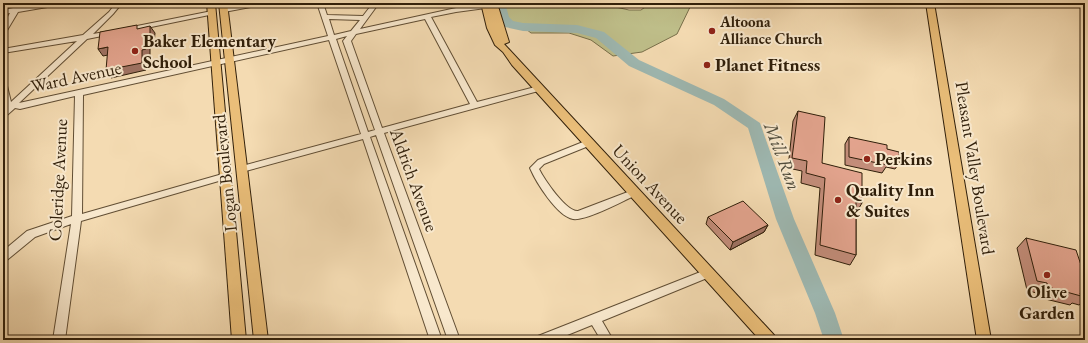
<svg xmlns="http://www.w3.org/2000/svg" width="1088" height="343" font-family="'EB Garamond',serif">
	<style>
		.green { fill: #bfbf8a; stroke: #786f4a }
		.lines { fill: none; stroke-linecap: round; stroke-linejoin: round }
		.river { fill: #9eb9b3; fill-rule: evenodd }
		.minor-casing { stroke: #614e34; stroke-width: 2 }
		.major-casing { stroke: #301f0a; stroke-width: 2 }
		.minor { fill: #f8e8cd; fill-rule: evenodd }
		.major { fill: #eabe79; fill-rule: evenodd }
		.wall { fill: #c38d7a; stroke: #301f0a }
		.shaded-wall { fill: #9f7363; stroke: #301f0a }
		.building { fill: #e3a48e; stroke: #301f0a }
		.poi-dot { fill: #8f2418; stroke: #f8e8cd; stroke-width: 1.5 }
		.labels { text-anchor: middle; stroke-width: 4; stroke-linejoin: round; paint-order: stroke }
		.far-poi-label { font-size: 15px; font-weight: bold; fill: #301f0a; stroke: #f8e8cd; text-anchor: start }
		.poi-label { font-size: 18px; font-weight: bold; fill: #301f0a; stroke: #f8e8cd; text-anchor: start }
		.street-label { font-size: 18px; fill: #301f0a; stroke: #f8e8cd }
		.water-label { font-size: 19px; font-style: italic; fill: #514d3d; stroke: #f8e8cd }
	</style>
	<rect width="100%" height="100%" fill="#f4dbb2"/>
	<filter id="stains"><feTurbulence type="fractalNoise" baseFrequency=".005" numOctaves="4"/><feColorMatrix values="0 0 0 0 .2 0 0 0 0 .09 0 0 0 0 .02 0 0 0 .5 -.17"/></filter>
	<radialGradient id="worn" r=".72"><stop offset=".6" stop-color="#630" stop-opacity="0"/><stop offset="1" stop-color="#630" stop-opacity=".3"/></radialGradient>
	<polygon class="green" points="501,3 598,3 629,10 641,10 651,3 692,3 677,34 642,52 613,56 591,40 569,33 531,33 521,25 508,21 500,7"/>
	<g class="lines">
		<polygon class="river" points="493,3 505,3 509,17 513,21 523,23 577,25 604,32 639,60 724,99 760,123 794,219 835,313 844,340 824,340 815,313 776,219 748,128 714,105 629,66 596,38 577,33 523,31 505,27 497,18"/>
		<defs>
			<g id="minor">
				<polygon points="47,3 62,3 59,5 18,12 6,32 3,34 3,26 10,13 3,14 3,10 13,8 17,5 20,7"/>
				<path d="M 116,3 L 122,3 L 113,14 L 93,34 L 110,31 L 112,32 L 112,34 L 87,39 L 19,103 L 328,36 L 317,3 L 323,3 L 327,15 L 363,16 L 373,3 L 379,3 L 360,29 L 456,8 L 495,4 L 496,5 L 493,7 L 456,12 L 431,17 L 477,102 L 539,86 L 542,86 L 543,88 L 542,90 L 384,133 L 460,340 L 448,340 L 376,135 L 370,137 L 442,340 L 430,340 L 363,139 L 242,172 L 238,169 L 242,166 L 361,134 L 329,40 L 83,95 L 82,214 L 226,173 L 231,176 L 229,178 L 81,221 L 65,340 L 53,340 L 71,224 L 35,237 L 7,260 L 3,261 L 3,251 L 27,231 L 72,216 L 75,96 L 20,109 L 15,108 L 6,116 L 3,117 L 3,109 L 7,106 L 3,100 L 3,84 L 7,86 L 11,102 L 77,41 L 3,53 L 3,49 L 83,35 L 109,12 ZM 329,19 L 360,20 L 351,31 L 334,35 ZM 425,19 L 470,104 L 382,128 L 351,41 L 356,34 ZM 347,36 L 343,41 L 375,130 L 368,132 L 336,39 Z"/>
				<polygon points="251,3 265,3 262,5 224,12 221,10 224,8"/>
				<polygon points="212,11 214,12 214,14 127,32 124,30 127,28"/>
				<path d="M 588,140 L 592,143 L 591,145 L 544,164 L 539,169 C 544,179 566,212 578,211 L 633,190 L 636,191 L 638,193 L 636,195 C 623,201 586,221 573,219 C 557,216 536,182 530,168 L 538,160 Z"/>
				<polygon points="708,269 712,270 713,273 712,276 602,321 613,340 601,340 592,325 555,340 536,340 538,336"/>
			</g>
			<g id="major">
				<polygon points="207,3 215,3 246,340 232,340"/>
				<polygon points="219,3 227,3 268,340 254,340"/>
				<polygon points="481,3 489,3 499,35 489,3 497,3 509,42 504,44 774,335 776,340 760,340 512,65 503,52 495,45 487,28"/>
				<polygon points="926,3 934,3 991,340 977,340"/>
			</g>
		</defs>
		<use href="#minor" class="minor-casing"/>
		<use href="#major" class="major-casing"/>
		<use href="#minor" class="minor"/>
		<use href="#major" class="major"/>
	</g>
	<g class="wall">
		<polygon points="798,111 822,163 862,203 856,213 856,255 850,265 815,255 820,188 801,183 802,171 788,168 793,121"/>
		<polygon points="849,137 887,149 900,162 895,169 886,167 882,173 845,165 845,144"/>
		<polygon points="708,217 768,225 764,232 730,250 706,224"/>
		<polygon points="1026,238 1085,277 1085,301 1079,305 1072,303 1070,305 1037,297 1036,293 1027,290 1017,248"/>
	</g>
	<g class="shaded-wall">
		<polygon points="150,26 155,33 154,44 150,45 150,56 146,57 146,70 111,78 106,70 142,50"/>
		<polygon points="108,47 113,54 103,56 98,49"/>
		<polygon points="768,225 764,232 730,250 733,242"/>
	</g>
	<g class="building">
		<polygon points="137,25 137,29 150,26 150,36 146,37 146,49 142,50 142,63 106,70 108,47 98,49 100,32"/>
		<polygon points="798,111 825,117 822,163 862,173 862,203 856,202 856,255 820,245 825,178 806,173 807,161 792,158"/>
		<polygon points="849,137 887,145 887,149 899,152 900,162 886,159 887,165 849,157"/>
		<polygon points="743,201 768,225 733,242 708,217"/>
		<polygon points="1026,238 1076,250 1085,277 1085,294 1080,293 1081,296 1048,287 1047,283 1037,281"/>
	</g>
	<g class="poi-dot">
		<circle cx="712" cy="31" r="4"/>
		<circle cx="135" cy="51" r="4"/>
		<circle cx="707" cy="65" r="4"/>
		<circle cx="867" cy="159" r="4"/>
		<circle cx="838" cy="200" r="4"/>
		<circle cx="1047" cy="275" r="4"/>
	</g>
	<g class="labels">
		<g class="far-poi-label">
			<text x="720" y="27">Altoona<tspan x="720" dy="17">Alliance Church</tspan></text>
		</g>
		<g class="poi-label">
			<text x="143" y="47">Baker Elementary<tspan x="143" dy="21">School</tspan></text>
			<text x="715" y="71">Planet Fitness</text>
			<text x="875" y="165">Perkins</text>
			<text x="846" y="196">Quality Inn<tspan x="846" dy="21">&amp; Suites</tspan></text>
			<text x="1047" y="298" text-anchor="middle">Olive<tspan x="1047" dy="21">Garden</tspan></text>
		</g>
		<g class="street-label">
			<text transform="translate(76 77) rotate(-12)" y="6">Ward Avenue</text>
			<text transform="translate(975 168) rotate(81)" y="6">Pleasant Valley Boulevard</text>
			<text transform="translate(225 173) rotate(-96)" y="6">Logan Boulevard</text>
			<text transform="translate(58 180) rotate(-87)" y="6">Coleridge Avenue</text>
			<text transform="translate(414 180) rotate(70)" y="6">Aldrich Avenue</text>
			<text transform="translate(650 184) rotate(47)" y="6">Union Avenue</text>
		</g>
		<g class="water-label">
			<text transform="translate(783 156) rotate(69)" y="7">Mill Run</text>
		</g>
	</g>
	<rect width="1088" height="343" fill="none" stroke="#f4dbb2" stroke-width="16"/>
	<rect x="4" y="4" width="1080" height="335" fill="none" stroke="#301f0a" stroke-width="2"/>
	<rect x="8" y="8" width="1072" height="327" fill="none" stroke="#301f0a"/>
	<rect width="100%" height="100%" filter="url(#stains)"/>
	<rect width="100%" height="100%" fill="url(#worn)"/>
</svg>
